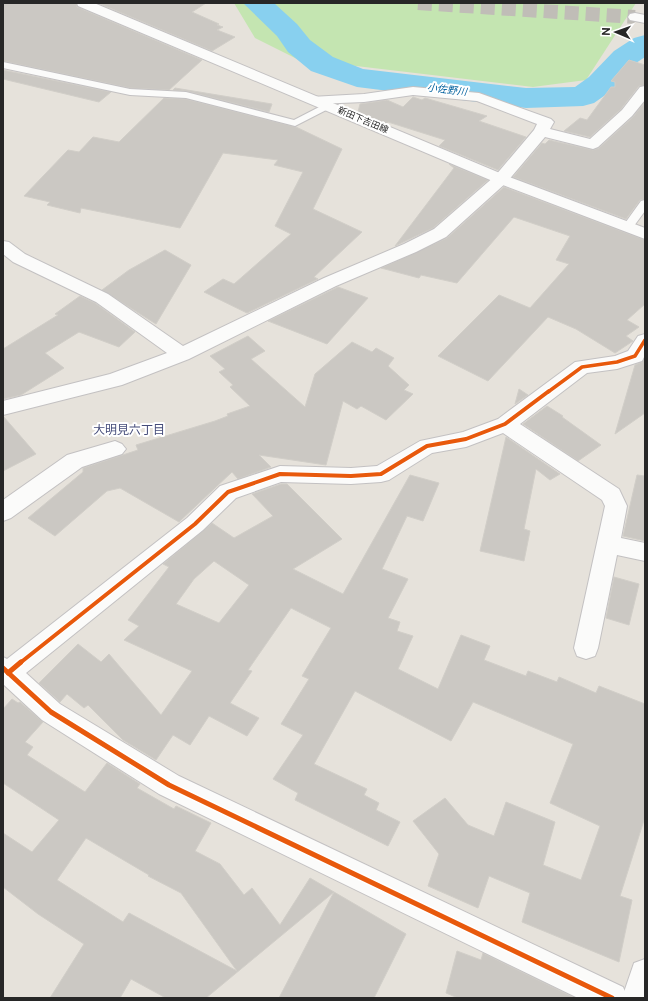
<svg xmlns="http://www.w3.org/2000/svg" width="648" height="1001" font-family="'Public Sans','Noto Sans JP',sans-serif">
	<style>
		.green { fill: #c4e5b1 }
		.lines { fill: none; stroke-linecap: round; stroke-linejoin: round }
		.river { fill: #88d0ef; fill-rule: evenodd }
		.building { fill: #cbc8c3; stroke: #d1cec8; fill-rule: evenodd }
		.secondary-tunnel { stroke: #c0bdb7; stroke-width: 14; stroke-dasharray: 14 7; stroke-linecap: butt }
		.lane-casing { stroke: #c3c1c2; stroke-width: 2 }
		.street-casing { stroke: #c3c1c2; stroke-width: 2 }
		.secondary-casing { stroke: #c3c1c2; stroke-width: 2 }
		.lane { fill: #fbfbfa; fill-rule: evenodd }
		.street { fill: #fbfbfa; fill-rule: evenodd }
		.secondary { fill: #fbfbfa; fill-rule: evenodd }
		.cycleway-far2-casing { stroke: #fff; stroke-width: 5.5 }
		.cycleway-far1-casing { stroke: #fff; stroke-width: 6 }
		.cycleway-casing { stroke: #fff; stroke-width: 8 }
		.cycleway-far2 { stroke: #e8590c; stroke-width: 3.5 }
		.cycleway-far1 { stroke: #e8590c; stroke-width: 4 }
		.cycleway { stroke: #e8590c; stroke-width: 5 }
		.labels { text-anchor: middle; stroke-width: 4; stroke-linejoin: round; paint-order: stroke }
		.far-street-label { font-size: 9px; fill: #272727; stroke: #fff }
		.far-water-label { font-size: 10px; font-style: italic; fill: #04629e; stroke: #fff }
		.neighbourhood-label { font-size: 12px; fill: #454c7a; stroke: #fff }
	</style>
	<rect width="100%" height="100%" fill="#e6e2db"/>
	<polygon class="green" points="234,3 636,3 586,80 533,87 297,59 255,38"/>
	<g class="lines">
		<polygon class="river" points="243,3 274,3 297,24 310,40 333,57 363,69 526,88 575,87 589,77 614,51 634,38 645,35 645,57 636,63 611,91 594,103 583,106 526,108 357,87 311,71 288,52 277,36"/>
	</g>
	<g class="building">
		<polygon points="3,3 76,3 77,7 202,60 169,90 130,88 3,61"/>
		<polygon points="98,3 206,3 192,12 219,24 217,25 223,27 217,30 235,37 212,51"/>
		<polygon points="629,60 645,65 645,85 639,86 621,109 590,137 564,131 580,118 587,120 611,87 615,87 615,82 611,81"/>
		<polygon points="3,70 111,92 99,102 3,79"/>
		<polygon points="175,88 272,104 269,112 186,91 173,90"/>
		<polygon points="413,97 422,100 425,98 487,116 479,121 526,137 498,170 439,146 445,140 388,122 386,124 358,112 360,104 387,100 403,107"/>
		<polygon points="164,98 186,99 296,127 342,149 313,209 362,232 314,277 318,279 247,313 204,292 223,279 234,284 291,234 275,226 303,172 274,165 278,160 223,153 180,228 81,208 80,213 47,205 50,202 24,196 68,150 79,152 93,137 119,142"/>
		<polygon points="645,102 645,199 640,200 626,219 513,177 542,143 545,144 549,140 593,150 599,148 633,117"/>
		<polygon points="449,164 488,180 433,228 395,246 454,168"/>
		<polygon points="504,187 645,240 645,304 627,320 639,327 626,336 633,341 615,353 576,329 548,317 488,381 438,356 499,295 530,308 569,264 556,260 570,236 514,217 457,283 421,275 419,278 381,268 447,238"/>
		<polygon points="165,250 191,265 156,324 102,290 129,270"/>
		<polygon points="338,287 368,298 327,344 268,321"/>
		<polygon points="80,296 95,303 135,332 119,347 79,332 45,353 64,368 21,395 3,399 3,349 58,315 55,314"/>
		<polygon points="248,336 265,351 251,359 305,407 315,374 352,342 372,352 376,348 394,358 388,366 409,385 404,390 413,394 386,420 361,406 357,409 343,401 326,465 259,455 271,467 238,479 232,472 179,522 120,488 107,491 55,536 28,518 83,472 83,468 138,450 136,445 215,421 228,416 227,414 250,406 230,387 233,385 219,372 225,369 210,356"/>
		<polygon points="645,358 645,413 615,434 635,365 642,362"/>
		<polygon points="519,389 528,395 515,404"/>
		<polygon points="547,406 563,416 562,417 601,445 578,461 523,424"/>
		<polygon points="3,416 36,454 3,471"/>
		<polygon points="506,437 560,474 550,480 536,469 524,529 530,531 524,561 480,551"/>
		<path d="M 410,475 L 439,483 L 423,521 L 407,516 L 382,569 L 408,579 L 388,618 L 400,622 L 397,631 L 413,636 L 398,669 L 438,689 L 461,635 L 490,646 L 484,660 L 526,676 L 528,671 L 557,682 L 559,677 L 596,693 L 599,686 L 645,704 L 645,817 L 620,896 L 632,900 L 619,962 L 522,922 L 530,893 L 489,876 L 478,908 L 428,886 L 439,854 L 413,821 L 445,798 L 468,825 L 494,836 L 506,802 L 555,822 L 543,865 L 581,880 L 600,826 L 550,803 L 573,744 L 473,702 L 451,741 L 355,691 L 314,764 L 367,789 L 364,795 L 379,803 L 376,810 L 400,822 L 388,846 L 295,800 L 298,793 L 273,779 L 303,735 L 281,724 L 309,679 L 302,676 L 331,628 L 291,608 L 248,670 L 252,671 L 230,703 L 259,718 L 247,736 L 209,716 L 190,745 L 173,735 L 156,760 L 123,740 L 88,705 L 84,708 L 67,694 L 60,702 L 39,683 L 78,644 L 101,662 L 109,654 L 161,715 L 192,671 L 124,640 L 139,626 L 128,620 L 169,567 L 163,564 L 212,523 L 234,538 L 273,516 L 252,494 L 281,484 L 287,484 L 342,539 L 293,569 L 343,594 ZM 214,561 L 249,585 L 219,623 L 176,604 L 194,579 Z"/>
		<polygon points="637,475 645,476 645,541 623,536"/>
		<polygon points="614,577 639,584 629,625 606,618"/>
		<path d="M 12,699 L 18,703 L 20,702 L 43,722 L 25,742 L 33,747 L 27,755 L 85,792 L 107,763 L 140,784 L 137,788 L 174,809 L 176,806 L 211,823 L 195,851 L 220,864 L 244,895 L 252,888 L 280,925 L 310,878 L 334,892 L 206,998 L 166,998 L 131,979 L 120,998 L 50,998 L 84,944 L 38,914 L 3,887 L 3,833 L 32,852 L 59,820 L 3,783 L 3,709 ZM 86,838 L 149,875 L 148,876 L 181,893 L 237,971 L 129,913 L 123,922 L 57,880 Z"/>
		<polygon points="334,892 406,934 374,998 279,998"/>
		<polygon points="457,951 481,960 483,953 575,998 458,998 446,993"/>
	</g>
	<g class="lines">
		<polyline class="secondary-tunnel" points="418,3 635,17"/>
		<defs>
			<g id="lane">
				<polygon points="3,62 130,89 186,92 294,120 325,104 329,103 334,106 295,126 186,98 130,95 3,68"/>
				<polygon points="645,200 645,211 631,230 623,230 621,228 623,226 641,201"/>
			</g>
			<g id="street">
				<polygon points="645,86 645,100 632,116 598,147 593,149 545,137 507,182 446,237 416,252 336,286 189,359 122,385 3,415 3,401 110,374 167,353 96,302 13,262 3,254 3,241 9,242 25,254 108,294 183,346 324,278 404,244 434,229 495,176 534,130 537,124 477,101 413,95 364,102 316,104 311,103 309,100 311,97 364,94 413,87 479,93 551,119 554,122 550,129 590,139 622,110 640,87"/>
				<polygon points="645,334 645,355 642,361 617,369 587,373 520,424 619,489 627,506 621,538 645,543 645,561 617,555 598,648 595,656 586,659 577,656 574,648 605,506 602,500 503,433 466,447 432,453 389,480 381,482 351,484 281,482 236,498 203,530 26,673 60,704 179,776 623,987 628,998 578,998 159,794 42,720 3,684 3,657 7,659 187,518 220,486 280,466 351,468 377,466 420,441 463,432 498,419 575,362 615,356 628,351 638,336"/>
				<polygon points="115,441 122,444 126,449 122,454 82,467 11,518 3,521 3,500 67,455"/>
			</g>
			<g id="secondary">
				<polygon points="77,3 94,3 507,176 645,228 645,239 495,182 78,6"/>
				<polygon points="635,13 645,15 645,23 630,20 628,17 630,14"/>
				<polygon points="645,959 645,998 622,998 634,963"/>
			</g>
		</defs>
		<use href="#lane" class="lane-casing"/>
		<use href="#street" class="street-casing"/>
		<use href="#secondary" class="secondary-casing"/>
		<use href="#lane" class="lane"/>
		<use href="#street" class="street"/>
		<use href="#secondary" class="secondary"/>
		<defs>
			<polyline id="cycleway-far2" points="548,392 582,367 617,362 635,356 645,340"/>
			<polyline id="cycleway-far1" points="20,663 195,524 228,492 280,474 351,476 381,474 427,446 466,439 505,424 549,391"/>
			<g id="cycleway">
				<polyline points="3,668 51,712 169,785 612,998"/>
				<polyline points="8,673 21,662"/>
			</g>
		</defs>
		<use href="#cycleway-far2" class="cycleway-far2-casing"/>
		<use href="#cycleway-far1" class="cycleway-far1-casing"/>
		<use href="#cycleway" class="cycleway-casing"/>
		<use href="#cycleway-far2" class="cycleway-far2"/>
		<use href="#cycleway-far1" class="cycleway-far1"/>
		<use href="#cycleway" class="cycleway"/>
	</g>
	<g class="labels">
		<g class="far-street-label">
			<text transform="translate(363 120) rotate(23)" y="3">新田下吉田線</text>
		</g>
		<g class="far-water-label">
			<text transform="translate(447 89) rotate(7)" y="4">小佐野川</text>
		</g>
		<g class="neighbourhood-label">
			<text x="129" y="434">大明見六丁目</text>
		</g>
	</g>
	<rect width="648" height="1001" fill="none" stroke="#272727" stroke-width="8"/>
	<g transform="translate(616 32) rotate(272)" stroke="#ffffff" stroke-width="3" paint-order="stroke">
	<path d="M0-3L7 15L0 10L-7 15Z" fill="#272727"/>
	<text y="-6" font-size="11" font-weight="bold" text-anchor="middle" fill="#272727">N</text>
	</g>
</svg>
